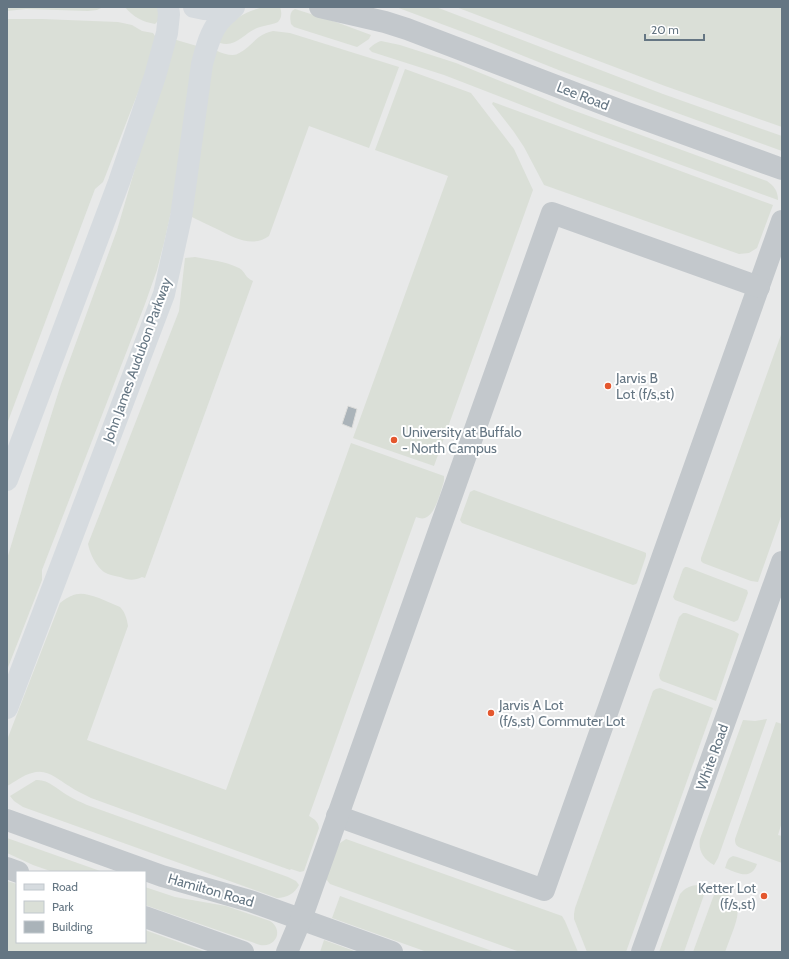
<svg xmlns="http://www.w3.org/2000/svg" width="789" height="959" font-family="Cabin,sans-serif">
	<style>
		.built { fill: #e8e9e9; fill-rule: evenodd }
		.green { fill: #dadfd7 }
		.building { fill: #aab3b9; stroke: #dcdcda }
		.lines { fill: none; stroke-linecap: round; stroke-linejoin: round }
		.minor { stroke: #c3c8cc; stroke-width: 22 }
		.major { stroke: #d6dbdf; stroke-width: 22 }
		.poi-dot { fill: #e4572e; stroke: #fff; stroke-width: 1.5 }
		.labels { text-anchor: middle; stroke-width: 4; stroke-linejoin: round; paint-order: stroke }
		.street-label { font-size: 14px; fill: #657683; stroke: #fff }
		.poi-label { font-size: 14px; fill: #657683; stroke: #fff; text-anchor: start }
	</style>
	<rect width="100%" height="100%" fill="#fafaf8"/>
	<path class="built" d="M 7,7 L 782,7 L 782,952 L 7,952 ZM 17,872 L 145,872 L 145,942 L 17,942 Z"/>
	<g class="green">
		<polygon points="7,7 103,7 97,10 88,11 26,9 7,11"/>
		<path d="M 125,7 L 158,7 L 159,20 L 155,24 C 143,22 133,17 125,7 Z"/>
		<path d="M 263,7 L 280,7 C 282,12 282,18 278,22 C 275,24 262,26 257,28 C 244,33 236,48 220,43 C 218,37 222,34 226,29 C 237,16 246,12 263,7 Z"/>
		<polygon points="396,7 436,7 663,94 782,136 782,151 561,71 479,38"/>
		<polygon points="456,7 782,7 782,127 665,86"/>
		<path d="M 295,9 L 336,22 L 371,35 L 369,39 L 357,47 L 294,27 L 291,24 C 290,18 289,12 295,9 Z"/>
		<polygon points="7,19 42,19 118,22 132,25 142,31 153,33 157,39 153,54 105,177 103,182 95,189 7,424"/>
		<path d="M 273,31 L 290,33 L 399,67 L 369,148 L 309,126 L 269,236 C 253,248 234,238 219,230 C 209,225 199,221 190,216 L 211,55 L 217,51 C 222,53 227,55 233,55 C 243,54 251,43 259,37 C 263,34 268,32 273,31 Z"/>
		<polygon points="173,39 197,46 174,199 164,243 157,270 145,304 42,570 42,580 7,670 7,559 31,479 61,384 117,230"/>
		<path d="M 381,41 L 400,45 L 456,63 L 567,108 L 767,181 C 774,186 778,191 778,200 L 596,134 L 444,75 L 372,52 L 369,49 C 371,46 377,42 381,41 Z"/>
		<polygon points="405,69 471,93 514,149 533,190 434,466 353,438 448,176 375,150"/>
		<polygon points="493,102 773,205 757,248 749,253 739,254 544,185 524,147 514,132 493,105 492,104"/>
		<path d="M 195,257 C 210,260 225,261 239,268 C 246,272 244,277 253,281 L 145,578 L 142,577 C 134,581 128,580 120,577 C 115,576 109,575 104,572 C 96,566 90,554 88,544 L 179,311 L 185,258 Z"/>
		<polygon points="782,332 782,514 758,582 751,581 703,563 701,561 701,558"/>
		<path d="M 351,443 L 444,476 L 444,481 C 441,490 436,514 425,518 C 422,519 419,518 416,517 L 309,816 C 314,819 318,821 319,828 L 304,871 L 300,872 L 291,869 L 290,870 L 91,798 C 84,794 76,791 69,786 C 57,779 47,768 32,773 C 23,775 15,782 7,786 L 7,740 L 60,603 C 75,591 82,592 99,598 C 106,601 113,604 120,607 C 125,612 127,619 128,626 L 87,740 L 226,790 Z"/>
		<polygon points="474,490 644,552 646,553 646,556 637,583 636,584 633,585 462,523 460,520 470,492"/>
		<polygon points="685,567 687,567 747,590 748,593 738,620 734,622 675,600 673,597 683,569"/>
		<polygon points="683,613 686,613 734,631 739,634 716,701 662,681 660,679 659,675 679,617"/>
		<polygon points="660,688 713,708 626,952 587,952 574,919 574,914 575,908 653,691 656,689"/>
		<path d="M 767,719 L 718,858 L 714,865 C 703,859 698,850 700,839 L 743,720 L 755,721 Z"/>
		<path d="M 776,722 L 782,724 L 782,822 L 778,835 L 782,836 L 782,863 L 741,848 C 736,846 735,844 735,839 Z"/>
		<path d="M 36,780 C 48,779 57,789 67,795 C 73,799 81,802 87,805 L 288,877 L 296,881 L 299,885 C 295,893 287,898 277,898 L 23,807 L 14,801 L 10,796 Z"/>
		<polygon points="7,838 103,872 53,872 33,865 7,853"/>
		<polygon points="346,839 562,916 565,921 578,952 520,952 330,884 326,879 338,846 340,843"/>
		<path d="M 733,856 L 737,857 L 757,864 C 751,881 738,873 725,868 C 727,863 727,858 733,856 Z"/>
		<polygon points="7,881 17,884 17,942 145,942 145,930 206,952 7,952"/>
		<path d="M 699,885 L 706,886 L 705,892 L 684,952 L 659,952 L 680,894 C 685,888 691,885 699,885 Z"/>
		<path d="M 145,887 L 175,897 L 226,906 L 270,921 C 284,930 276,948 260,945 L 145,905 Z"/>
		<path d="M 718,890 C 739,898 741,908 734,928 C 731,936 728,944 725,952 L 693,952 L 715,892 Z"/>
		<polygon points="340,896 495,952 427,952 332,918"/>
		<polygon points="324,940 357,952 320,952"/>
	</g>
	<polygon class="building" points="348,406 357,409 352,428 342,424"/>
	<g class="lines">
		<g class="minor">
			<polyline points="320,7 385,22 407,29 627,113 782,169"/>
			<polyline points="337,816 544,890 782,221"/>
			<polyline points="7,820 162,876 250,901 392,952"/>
			<polyline points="7,868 18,872"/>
			<polyline points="145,917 243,952"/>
			<polyline points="287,952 301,919 552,213 759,287"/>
			<polyline points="642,952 782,562"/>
		</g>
		<g class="major">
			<path d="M 194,7 C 205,10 216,11 227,7"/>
			<polyline points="7,480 119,182 155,76 167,33 169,14 168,7"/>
			<path d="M 7,708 L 164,294 L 181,217 L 202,64 C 206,50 209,35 218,23 C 222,17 229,12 234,7"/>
		</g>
	</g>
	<g class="poi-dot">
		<circle cx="608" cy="386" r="4"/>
		<circle cx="394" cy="440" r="4"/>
		<circle cx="491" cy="713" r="4"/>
		<circle cx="764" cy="896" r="4"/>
	</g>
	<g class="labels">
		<g class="street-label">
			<text transform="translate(583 96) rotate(21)" y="5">Lee Road</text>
			<text transform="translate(137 360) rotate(-70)" y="5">John James Audubon Parkway</text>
			<text transform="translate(712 757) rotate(-70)" y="5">White Road</text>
			<text transform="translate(211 890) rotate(16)" y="5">Hamilton Road</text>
		</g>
		<g class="poi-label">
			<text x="616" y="383">Jarvis B<tspan x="616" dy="16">Lot (f/s,st)</tspan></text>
			<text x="402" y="437">University at Buffalo<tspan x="402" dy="16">- North Campus</tspan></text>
			<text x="499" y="710">Jarvis A Lot<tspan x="499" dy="16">(f/s,st) Commuter Lot</tspan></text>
			<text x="756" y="893" text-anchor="end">Ketter Lot<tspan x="756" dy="16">(f/s,st)</tspan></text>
		</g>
	</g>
	<rect width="789" height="959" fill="none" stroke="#657683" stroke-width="16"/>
	<rect x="16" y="871" width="130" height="72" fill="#ffffff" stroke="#c1c8cd"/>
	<rect x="24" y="884" width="20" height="6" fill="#d6dbdf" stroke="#c1c8cd"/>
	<text x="52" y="891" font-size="12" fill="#657683">Road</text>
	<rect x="24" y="901" width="20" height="12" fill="#dadfd7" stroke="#c1c8cd"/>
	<text x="52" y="911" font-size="12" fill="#657683">Park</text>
	<rect x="24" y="921" width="20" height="12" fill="#aab3b9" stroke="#c1c8cd"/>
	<text x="52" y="931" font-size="12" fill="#657683">Building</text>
	<path d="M645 34v6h59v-6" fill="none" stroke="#657683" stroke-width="2"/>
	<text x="651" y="34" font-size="12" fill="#657683" stroke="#ffffff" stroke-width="3" paint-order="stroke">20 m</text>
</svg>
